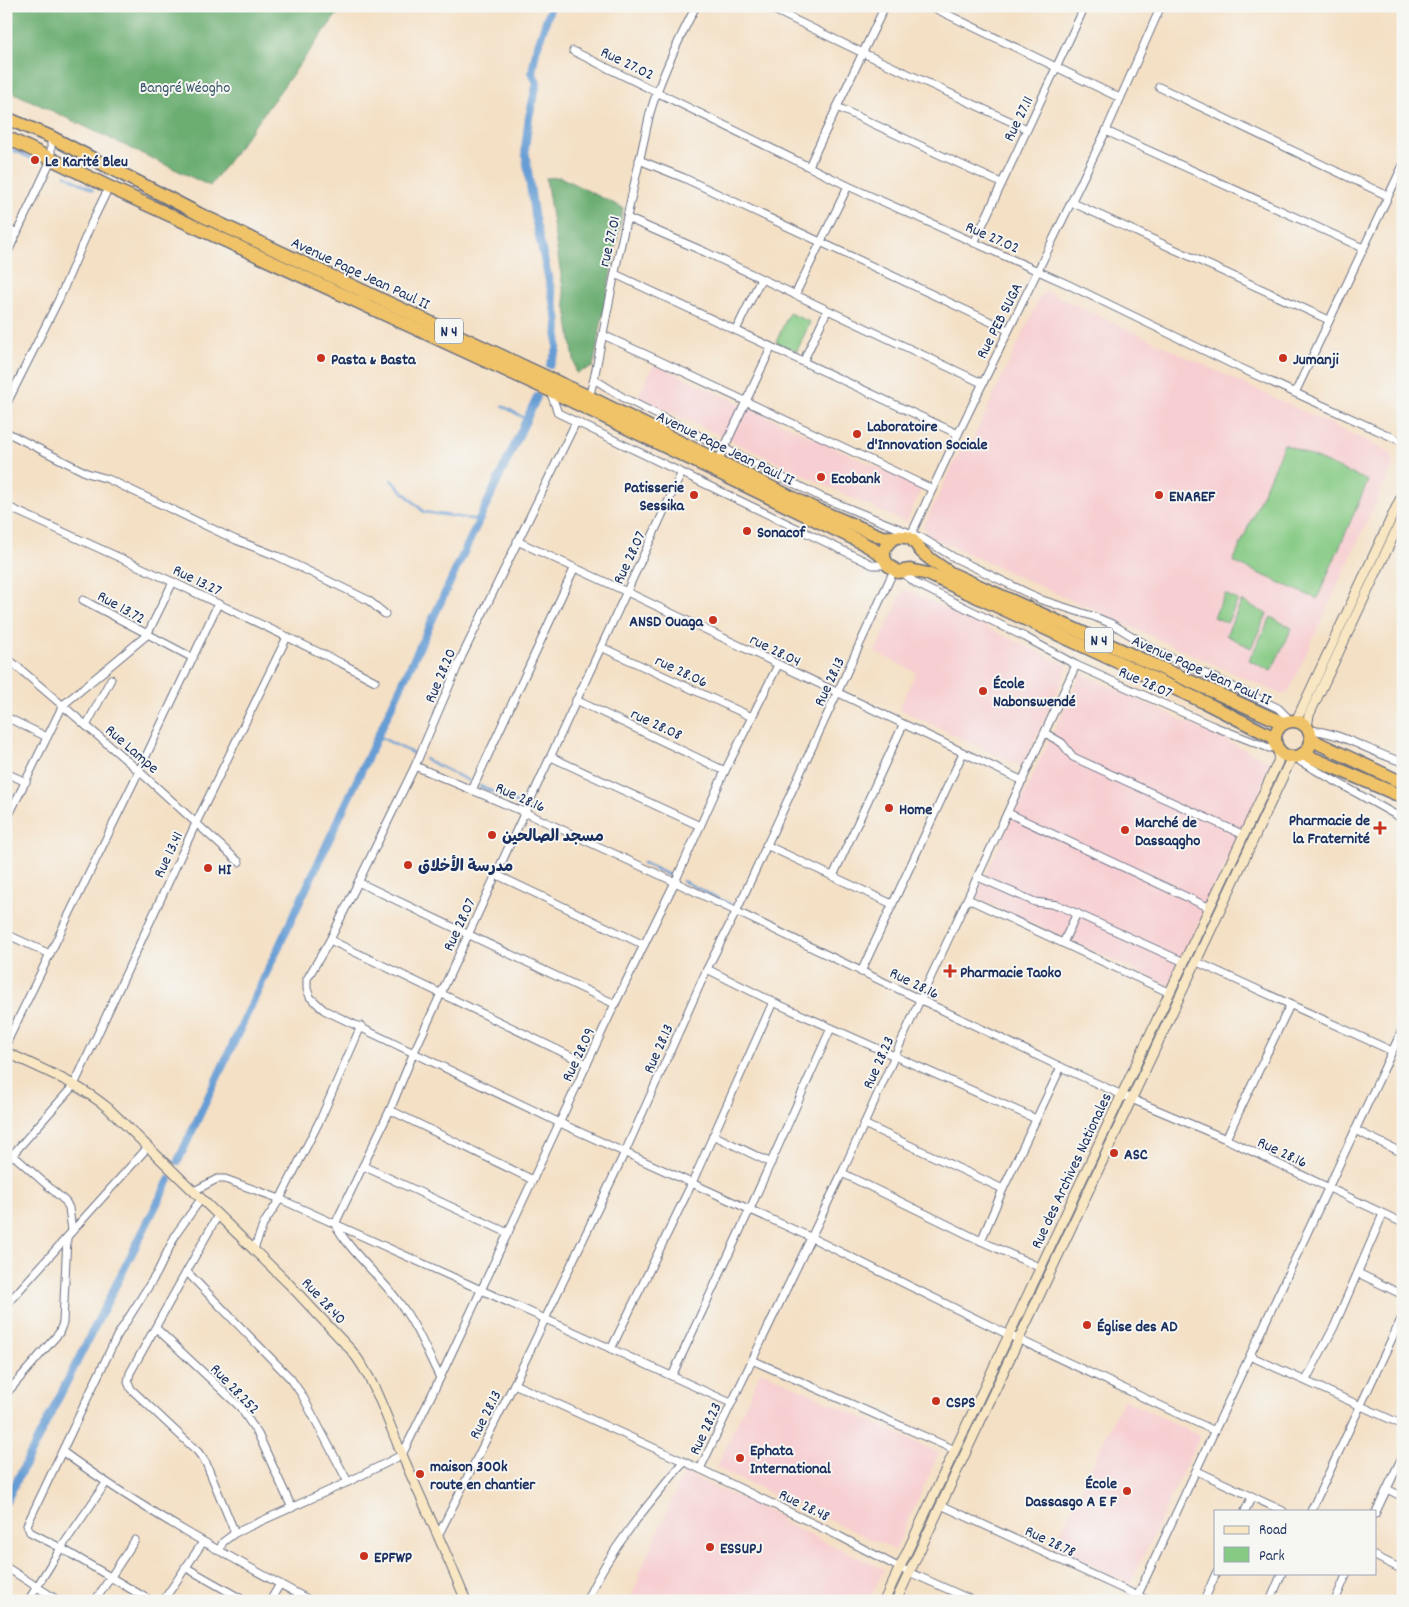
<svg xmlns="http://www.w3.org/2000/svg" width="1409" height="1607" font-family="Dekko,'Playpen Sans Arabic',sans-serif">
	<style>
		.built { fill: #f7cfd2 }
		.green { fill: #86ca84; stroke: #507c71 }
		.forest { fill: #6cae72; stroke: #446e68 }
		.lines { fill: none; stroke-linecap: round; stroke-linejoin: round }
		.stream { stroke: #669dd4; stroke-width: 2.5 }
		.canal { stroke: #669dd4; stroke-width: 8 }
		.street-casing { stroke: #676d82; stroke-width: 9 }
		.secondary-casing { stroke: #676d82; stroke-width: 11 }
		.highway-casing { stroke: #676d82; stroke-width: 15 }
		.street { stroke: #fff; stroke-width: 7 }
		.secondary { stroke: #f9e7c3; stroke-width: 9 }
		.highway { stroke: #f0c369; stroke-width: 12 }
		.poi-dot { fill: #c8321e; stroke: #f6f6f2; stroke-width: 2 }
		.labels { text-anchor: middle; stroke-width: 4; stroke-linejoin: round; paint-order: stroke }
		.shield { fill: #f6f6f2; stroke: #5d6b8a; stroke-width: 1 }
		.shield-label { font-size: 15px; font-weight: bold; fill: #1b2f5e }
		.street-label { font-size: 16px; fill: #1b2f5e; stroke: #f6f6f2 }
		.park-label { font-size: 16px; fill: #365668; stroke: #f6f6f2 }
		.poi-label { font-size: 16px; font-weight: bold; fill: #1b2f5e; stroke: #f6f6f2; text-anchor: start }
	</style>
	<rect width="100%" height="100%" fill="#f6f6f2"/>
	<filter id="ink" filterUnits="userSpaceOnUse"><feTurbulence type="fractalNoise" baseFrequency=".02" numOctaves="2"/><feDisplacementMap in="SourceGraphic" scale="10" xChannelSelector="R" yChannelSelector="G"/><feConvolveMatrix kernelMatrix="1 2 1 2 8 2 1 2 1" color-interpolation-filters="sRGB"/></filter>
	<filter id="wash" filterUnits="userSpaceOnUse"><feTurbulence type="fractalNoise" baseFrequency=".0096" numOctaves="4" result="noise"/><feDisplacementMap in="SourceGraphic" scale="20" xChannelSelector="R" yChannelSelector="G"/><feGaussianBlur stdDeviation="1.12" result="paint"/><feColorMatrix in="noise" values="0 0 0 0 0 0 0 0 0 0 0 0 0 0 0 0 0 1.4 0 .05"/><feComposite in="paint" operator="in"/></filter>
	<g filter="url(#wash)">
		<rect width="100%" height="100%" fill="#f4e0c5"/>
		<g class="built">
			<polygon points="1048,292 1390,452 1394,463 1289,691 1282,695 929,536 923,526 961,449 972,441 1041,295"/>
			<polygon points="654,364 922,488 906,523 638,397"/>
			<polygon points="904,589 1069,666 1022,767 899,709 916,672 875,652"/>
			<polygon points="1081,673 1274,763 1169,986 975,897"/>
			<polygon points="761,1371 939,1453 895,1550 716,1468"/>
			<polygon points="1123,1399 1200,1436 1130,1584 1054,1547"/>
			<polygon points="684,1473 781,1517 780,1521 884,1569 869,1601 629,1601 640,1577 638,1576"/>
		</g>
		<g class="green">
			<polygon points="789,313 810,322 797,351 776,342"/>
			<polygon points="1284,444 1368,481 1317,599 1233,562"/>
			<polygon points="1225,594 1238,600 1227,623 1214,617"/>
			<polygon points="1242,601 1267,614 1251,648 1226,635"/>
			<polygon points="1271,617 1292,628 1271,671 1249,660"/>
		</g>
		<g class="forest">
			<polygon points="6,6 343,6 210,186 6,89"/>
			<polygon points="560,177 623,208 593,367 576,373 546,178"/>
		</g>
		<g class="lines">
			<g class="stream">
				<polyline points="6,147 35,160"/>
				<polyline points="65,175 93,190"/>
				<polyline points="503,406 526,419"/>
				<polyline points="391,480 424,512 479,520"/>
				<polyline points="1192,703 1253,735"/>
				<polyline points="378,736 414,754"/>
				<polyline points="425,759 469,781"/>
				<polyline points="480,786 521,805"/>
				<polyline points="532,811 537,813"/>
				<polyline points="643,863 671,876"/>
				<polyline points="683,881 732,905"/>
				<polyline points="744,910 764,920"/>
			</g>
			<g class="canal">
				<polyline points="550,365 557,350 558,321 534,214 525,149 529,117 537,83 532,72 536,51 551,6"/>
				<polyline points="178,1161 537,397"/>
				<polyline points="6,1502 169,1180"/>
			</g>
		</g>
	</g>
	<g filter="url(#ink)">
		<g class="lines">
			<defs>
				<g id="street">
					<polyline points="766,6 863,53 1027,129"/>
					<polyline points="930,6 1120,98"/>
					<polyline points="1072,6 1082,11"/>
					<polyline points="573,51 848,186 1067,284 1236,366 1403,442"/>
					<polyline points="1159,87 1388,196"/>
					<polyline points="837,107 1001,183"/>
					<polyline points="1106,131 1363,248"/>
					<polyline points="639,160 684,178 1008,330"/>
					<polyline points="809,166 885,6"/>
					<polyline points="1071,202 1329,320"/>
					<polyline points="627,218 705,252 982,383"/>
					<polyline points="6,228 17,233"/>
					<polyline points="974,243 1085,6"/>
					<polyline points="6,256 51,160 51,137"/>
					<polyline points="615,274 958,434"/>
					<polyline points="795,295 848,186"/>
					<polyline points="736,330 761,279"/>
					<polyline points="603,335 658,360 932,489"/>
					<polyline points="803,362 827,311"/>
					<polyline points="594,379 624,398 821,497 922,538 955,558 1042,600 1095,617 1112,624 1155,650 1278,708 1291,721"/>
					<polyline points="550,391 558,413 873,565 888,565"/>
					<polyline points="1295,393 1403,165"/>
					<path d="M 589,397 L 594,379 L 617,262 L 650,113 C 661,76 678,41 696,6"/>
					<polyline points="6,405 59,299 92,222 109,187"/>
					<polyline points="576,422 462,656 415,766 330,940 307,979 307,989 310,997 324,1010 560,1123 810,1237 1009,1335 1215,1431"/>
					<polyline points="6,432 87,473 108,479 236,540 277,556 368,600 385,614"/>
					<polyline points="718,461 771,348"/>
					<polyline points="6,506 173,582 341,663 375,681"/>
					<polyline points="910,537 958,434 1106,131 1161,6"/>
					<polyline points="517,541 627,592 1023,781"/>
					<polyline points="902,572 917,584 1025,637 1076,665 1213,726 1269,748 1277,747"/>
					<polyline points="83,600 193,658"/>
					<polyline points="601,647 752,717"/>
					<polyline points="6,657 139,771 239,862"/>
					<polyline points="576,700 725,771"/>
					<polyline points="6,717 47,737"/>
					<polyline points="86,726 111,679"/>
					<path d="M 1309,730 C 1342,732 1371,753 1403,762"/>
					<polyline points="1045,733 1062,743 1073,757 1244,835"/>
					<polyline points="1296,756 1301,762 1403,819"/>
					<polyline points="551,757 700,826"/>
					<polyline points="415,766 524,812 675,882 1061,1067 1122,1095 1226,1139 1403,1223"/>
					<polyline points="6,773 26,782"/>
					<polyline points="472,790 574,569"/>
					<polyline points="1008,813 1210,908"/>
					<polyline points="6,821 63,705 147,635 173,582"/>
					<polyline points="766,845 892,904"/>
					<polyline points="497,875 644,945"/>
					<polyline points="833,876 903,725"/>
					<polyline points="978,877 1035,902 1058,905 1184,962"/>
					<polyline points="358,882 615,1004"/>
					<polyline points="968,899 1170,993"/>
					<polyline points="6,934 50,954"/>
					<polyline points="330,940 587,1064"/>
					<polyline points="1063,943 1077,913"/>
					<polyline points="1195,961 1392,1051"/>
					<polyline points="707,969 773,1002 1036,1119"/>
					<polyline points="861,972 963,753"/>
					<polyline points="6,1044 139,771 218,604"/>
					<polyline points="390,1110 533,1180"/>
					<polyline points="864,1124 1003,1189"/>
					<polyline points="1355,1130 1403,1153"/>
					<polyline points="713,1135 771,1163"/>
					<polyline points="1226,1139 1290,1005"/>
					<polyline points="6,1152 13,1155 66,1202 69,1208 72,1231"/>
					<polyline points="6,1162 74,1085 196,823 287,637"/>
					<polyline points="363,1166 508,1233"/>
					<polyline points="842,1173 981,1241 1041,1268"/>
					<polyline points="194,1191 217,1179 225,1179 280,1199 731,1403"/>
					<polyline points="218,1215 130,1373 128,1382 131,1389 198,1452 206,1463 235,1533"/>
					<polyline points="981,1241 1003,1189 1061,1067"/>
					<polyline points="254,1249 264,1223 280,1199 321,1118 361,1026"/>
					<polyline points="187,1272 291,1379 302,1395 348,1482"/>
					<polyline points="1358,1273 1403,1295"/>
					<polyline points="6,1305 67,1237"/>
					<polyline points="156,1328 240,1407 258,1434 292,1508"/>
					<polyline points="611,1349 692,1183 773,1002"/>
					<polyline points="1250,1356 1403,1425"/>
					<polyline points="752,1360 955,1450"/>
					<polyline points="672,1376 750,1209 831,1028"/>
					<path d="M 440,1378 C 427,1352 416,1324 398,1301 C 378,1274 351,1253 335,1224 L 390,1110 L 414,1052 L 681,474"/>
					<polyline points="1306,1380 1334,1327 1383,1214"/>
					<polyline points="514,1384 700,1469 839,1536 900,1568 974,1601"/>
					<polyline points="6,1394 59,1333 63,1323 67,1237 148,1147"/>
					<path d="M 63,1452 C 141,1509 226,1555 311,1601"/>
					<polyline points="700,1469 842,1173 920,1000 1076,665"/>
					<polyline points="1197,1471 1283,1511"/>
					<polyline points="1387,1489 1403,1497"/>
					<polyline points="941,1505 1149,1601"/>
					<polyline points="1245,1511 1252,1496"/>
					<polyline points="1311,1511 1403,1315"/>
					<polyline points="1375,1514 1403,1455"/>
					<polyline points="439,1534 514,1384 625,1152 707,969 736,912 894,570"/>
					<polyline points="219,1551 223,1542 235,1533 348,1482 402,1455 440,1378 615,1004 675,882 725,771 778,665"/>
					<polyline points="1375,1556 1403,1570"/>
					<polyline points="6,1567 59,1601"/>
					<polyline points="185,1567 245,1601"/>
					<polyline points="28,1601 61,1548 106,1483"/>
					<polyline points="95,1601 135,1540"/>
					<polyline points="151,1601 61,1548 30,1532 27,1525 117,1336 157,1273 176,1234 201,1199"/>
					<polyline points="163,1601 203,1542"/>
					<polyline points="270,1601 280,1584"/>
					<path d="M 586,1601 C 610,1549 647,1505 684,1462"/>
					<polyline points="1135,1601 1403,1028"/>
					<polyline points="1204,1601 1216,1573"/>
					<polyline points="1270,1601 1282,1573"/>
					<polyline points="1335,1601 1347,1573"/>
				</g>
				<g id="secondary">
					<polyline points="1296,721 1403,493"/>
					<polyline points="1307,727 1309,715 1403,516"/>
					<path d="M 6,1052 C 41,1069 78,1083 108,1108 L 289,1284 L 351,1350 C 376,1381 387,1420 403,1457 C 424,1505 446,1552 466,1601"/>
					<polyline points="884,1601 1278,762 1279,751"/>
					<polyline points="896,1601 1292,757"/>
				</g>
				<g id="highway">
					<path d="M 6,118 L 51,137 L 199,214 L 589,397 L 813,508 L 882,537 C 890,538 903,535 909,538 C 916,541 917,547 922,552 C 930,560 940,566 950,573 L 1283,723"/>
					<polyline points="6,137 109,187 549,390 861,542 873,549 884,558"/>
					<polyline points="894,538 888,543 884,550 884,558 888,565 898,572 910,570 928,574 1206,703 1275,738"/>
					<circle cx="1293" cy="739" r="18"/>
					<polyline points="1311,738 1320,744 1403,783"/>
					<polyline points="1303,754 1403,797"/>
				</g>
			</defs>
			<use href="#street" class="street-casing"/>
			<use href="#secondary" class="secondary-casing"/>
			<use href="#highway" class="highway-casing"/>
			<use href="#street" class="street"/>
			<use href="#secondary" class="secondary"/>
			<use href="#highway" class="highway"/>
		</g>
	</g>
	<g class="poi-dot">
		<circle cx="35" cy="160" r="5"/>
		<circle cx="321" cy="358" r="5"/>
		<circle cx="1283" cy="358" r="5"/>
		<circle cx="857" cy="434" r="5"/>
		<circle cx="821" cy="477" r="5"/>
		<circle cx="694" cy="495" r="5"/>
		<circle cx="1159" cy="495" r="5"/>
		<circle cx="747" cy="531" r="5"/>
		<circle cx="713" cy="620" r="5"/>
		<circle cx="983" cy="691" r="5"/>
		<circle cx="889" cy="808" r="5"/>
		<path d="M1377.5 820.5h5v5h5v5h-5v5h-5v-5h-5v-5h5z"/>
		<circle cx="1125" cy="830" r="5"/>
		<circle cx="492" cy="835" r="5"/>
		<circle cx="408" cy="865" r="5"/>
		<circle cx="208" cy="868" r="5"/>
		<path d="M947.5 963.5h5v5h5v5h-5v5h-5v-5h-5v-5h5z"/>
		<circle cx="1114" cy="1153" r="5"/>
		<circle cx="1087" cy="1325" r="5"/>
		<circle cx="936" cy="1401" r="5"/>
		<circle cx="740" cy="1458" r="5"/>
		<circle cx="420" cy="1474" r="5"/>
		<circle cx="1127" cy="1491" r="5"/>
		<circle cx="710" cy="1547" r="5"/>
		<circle cx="364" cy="1556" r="5"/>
	</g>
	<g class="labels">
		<g class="shield">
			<rect x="435" y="318.5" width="28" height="25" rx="4"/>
			<rect x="1085" y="627.5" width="28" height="25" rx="4"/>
		</g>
		<g class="shield-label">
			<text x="449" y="336">N 4</text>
			<text x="1099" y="645">N 4</text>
		</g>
		<g class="street-label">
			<text transform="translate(628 62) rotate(26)" y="6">Rue 27.02</text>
			<text transform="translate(1017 118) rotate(-64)" y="6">Rue 27.11</text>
			<text transform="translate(993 236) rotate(24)" y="6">Rue 27.02</text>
			<text transform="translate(608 241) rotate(-77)" y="6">rue 27.01</text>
			<text transform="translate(361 272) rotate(25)" y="6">Avenue Pape Jean Paul II</text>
			<text transform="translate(998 320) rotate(-63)" y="6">Rue PEB SUGA</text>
			<text transform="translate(726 447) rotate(26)" y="6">Avenue Pape Jean Paul II</text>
			<text transform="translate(628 557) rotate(-65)" y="6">Rue 28.07</text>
			<text transform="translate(198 579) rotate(26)" y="6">Rue 13.27</text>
			<text transform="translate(122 606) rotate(29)" y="6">Rue 13.72</text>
			<text transform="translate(776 649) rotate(26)" y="6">rue 28.04</text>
			<text transform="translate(1202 669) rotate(24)" y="6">Avenue Pape Jean Paul II</text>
			<text transform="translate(682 670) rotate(25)" y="6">rue 28.06</text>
			<text transform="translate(439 675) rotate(-67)" y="6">Rue 28.20</text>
			<text transform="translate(828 681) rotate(-65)" y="6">Rue 28.13</text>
			<text transform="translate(1146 681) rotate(24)" y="6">Rue 28.07</text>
			<text transform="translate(657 723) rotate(25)" y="6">rue 28.08</text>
			<text transform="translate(133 748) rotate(41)" y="6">Rue Lampe</text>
			<text transform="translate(521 796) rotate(24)" y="6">Rue 28.16</text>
			<text transform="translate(167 854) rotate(-65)" y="6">Rue 13.41</text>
			<text transform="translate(458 924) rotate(-65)" y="6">Rue 28.07</text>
			<text transform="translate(915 982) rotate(26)" y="6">Rue 28.16</text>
			<text transform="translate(657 1048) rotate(-66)" y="6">Rue 28.13</text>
			<text transform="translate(577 1054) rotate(-65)" y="6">Rue 28.09</text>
			<text transform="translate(877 1062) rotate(-66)" y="6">Rue 28.23</text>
			<text transform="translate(1283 1151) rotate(25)" y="6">Rue 28.16</text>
			<text transform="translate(1070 1170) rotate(-65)" y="6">Rue des Archives Nationales</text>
			<text transform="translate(325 1300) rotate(47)" y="6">Rue 28.40</text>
			<text transform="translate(236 1388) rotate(46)" y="6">Rue 28.252</text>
			<text transform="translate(484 1414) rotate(-63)" y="6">Rue 28.13</text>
			<text transform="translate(704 1428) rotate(-65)" y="6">Rue 28.23</text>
			<text transform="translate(805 1504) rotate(26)" y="6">Rue 28.48</text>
			<text transform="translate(1051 1540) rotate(25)" y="6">Rue 28.78</text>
		</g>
		<g class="park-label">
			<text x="185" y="92">Bangré Wéogho</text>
		</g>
		<g class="poi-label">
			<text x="45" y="166">Le Karité Bleu</text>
			<text x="331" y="364">Pasta &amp; Basta</text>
			<text x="1293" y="364">Jumanji</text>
			<text x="867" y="431">Laboratoire<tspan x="867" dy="18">d'Innovation Sociale</tspan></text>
			<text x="831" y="483">Ecobank</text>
			<text x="684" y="492" text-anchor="end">Patisserie<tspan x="684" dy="18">Sessika</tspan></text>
			<text x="1169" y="501">ENAREF</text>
			<text x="757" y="537">Sonacof</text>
			<text x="703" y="626" text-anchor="end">ANSD Ouaga</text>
			<text x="993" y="688">École<tspan x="993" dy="18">Nabonswendé</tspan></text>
			<text x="899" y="814">Home</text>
			<text x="1370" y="825" text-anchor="end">Pharmacie de<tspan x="1370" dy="18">la Fraternité</tspan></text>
			<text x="1135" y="827">Marché de<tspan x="1135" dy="18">Dassaqgho</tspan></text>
			<text x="502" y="841">مسجد الصالحين</text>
			<text x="418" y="871">مدرسة الأخلاق</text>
			<text x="218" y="874">HI</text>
			<text x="960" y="977">Pharmacie Taoko</text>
			<text x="1124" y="1159">ASC</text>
			<text x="1097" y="1331">Église des AD</text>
			<text x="946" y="1407">CSPS</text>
			<text x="750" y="1455">Ephata<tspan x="750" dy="18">International</tspan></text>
			<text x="430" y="1471">maison 300k<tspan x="430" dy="18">route en chantier</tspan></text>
			<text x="1117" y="1488" text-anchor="end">École<tspan x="1117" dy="18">Dassasgo A E F</tspan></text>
			<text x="720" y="1553">ESSUPJ</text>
			<text x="374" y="1562">EPFWP</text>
		</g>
	</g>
	<rect width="1409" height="1607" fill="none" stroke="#f6f6f2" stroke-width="25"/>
	<rect x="1214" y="1510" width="162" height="65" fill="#f6f6f2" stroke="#9ea6b7"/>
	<rect x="1224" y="1526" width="25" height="8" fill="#f9e7c3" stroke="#9ea6b7"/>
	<text x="1259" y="1534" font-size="15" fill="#1b2f5e">Road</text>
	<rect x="1224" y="1547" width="25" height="15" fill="#86ca84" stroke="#9ea6b7"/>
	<text x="1259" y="1560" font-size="15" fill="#1b2f5e">Park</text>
</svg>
